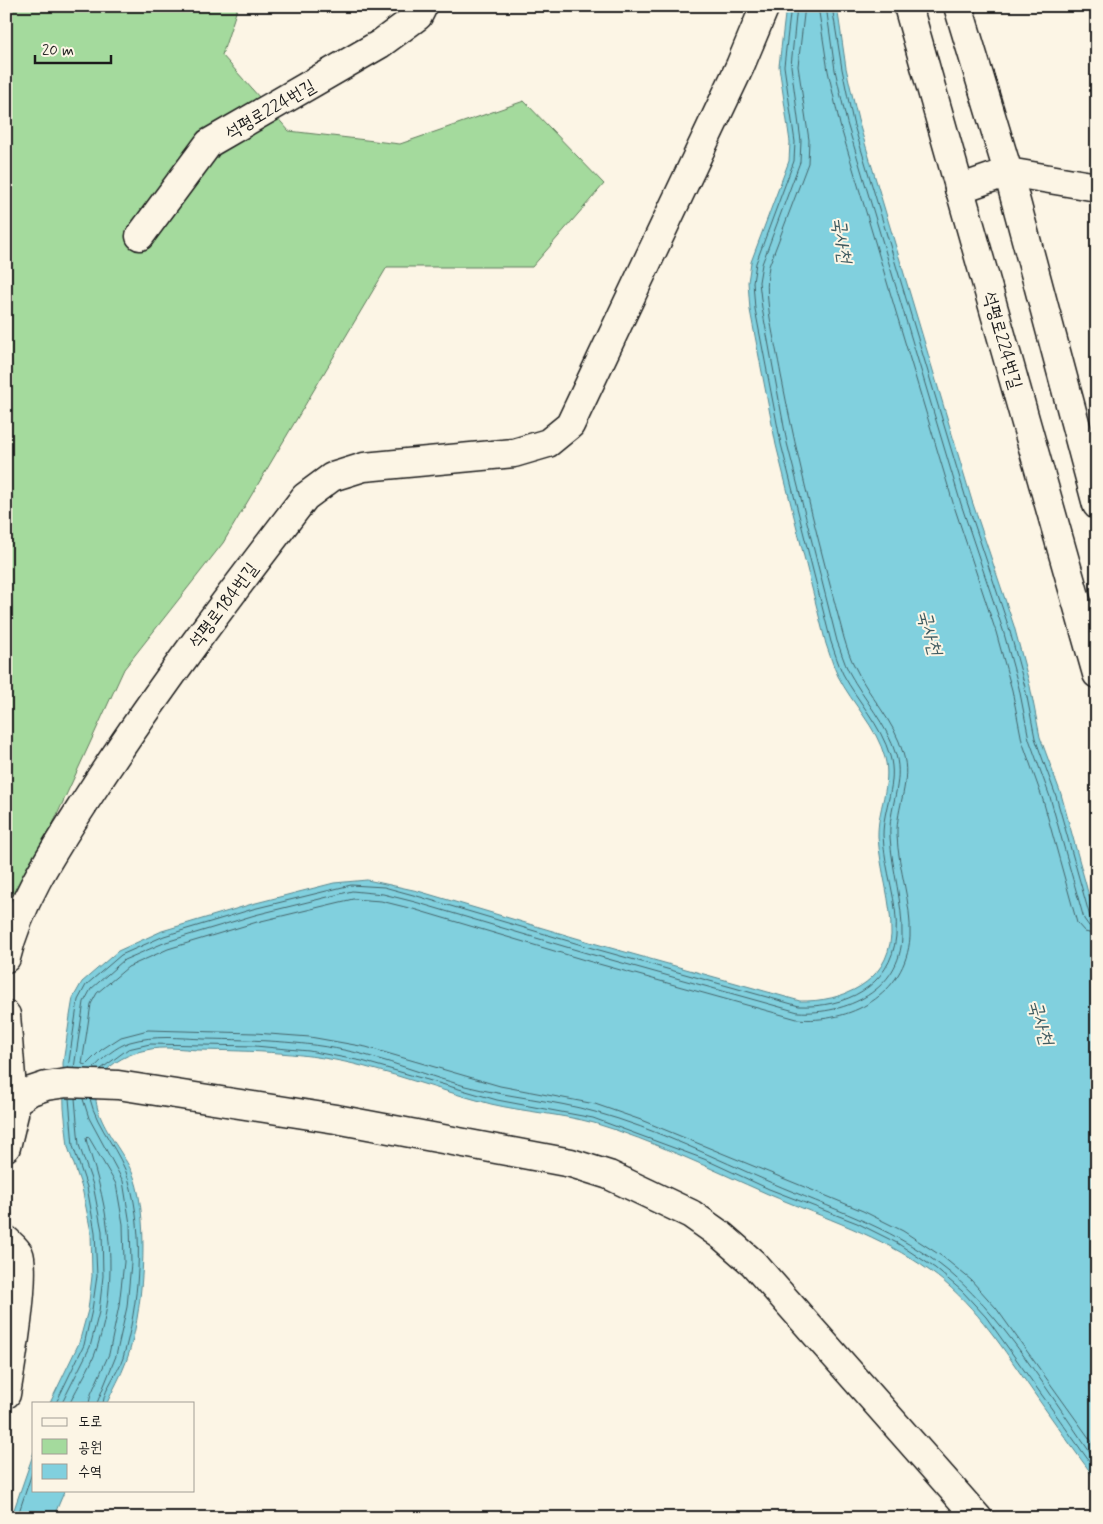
<svg xmlns="http://www.w3.org/2000/svg" width="1103" height="1524" font-family="Mynerve,'Poor Story',sans-serif">
	<style>
		.green { fill: #a4da9d; stroke: #607b5c }
		.water { fill: #81d0de; stroke: #598890 }
		.lines { fill: none; stroke-linecap: round; stroke-linejoin: round }
		.shore { stroke: #44646a; stroke-width: 1 }
		.minor-casing { stroke: #1c1c1c; stroke-width: 31 }
		.minor { stroke: #fcf5e5; stroke-width: 28 }
		.labels { text-anchor: middle; stroke-width: 4; stroke-linejoin: round; paint-order: stroke }
		.street-label { font-size: 18px; fill: #1c1c1c; stroke: #fcf5e5 }
		.water-label { font-size: 19px; font-style: italic; fill: #3f5b60; stroke: #fcf5e5 }
	</style>
	<rect width="100%" height="100%" fill="#fcf5e5"/>
	<filter id="ink" filterUnits="userSpaceOnUse"><feTurbulence type="fractalNoise" baseFrequency=".02" numOctaves="2"/><feDisplacementMap in="SourceGraphic" scale="10" xChannelSelector="R" yChannelSelector="G"/><feConvolveMatrix kernelMatrix="1 2 1 2 8 2 1 2 1" color-interpolation-filters="sRGB"/></filter>
	<g filter="url(#ink)">
		<polygon class="green" points="6,6 238,6 222,55 289,131 400,144 524,101 604,184 532,267 387,267 223,543 124,669 6,926"/>
		<g class="water">
			<path d="M 786,6 L 837,6 L 846,68 L 858,120 L 972,501 L 1014,626 L 1030,686 L 1040,737 L 1061,794 L 1097,925 L 1097,1481 C 1073,1449 1050,1416 1027,1383 C 999,1342 971,1300 930,1271 C 880,1235 824,1218 768,1194 C 711,1169 654,1141 594,1123 C 561,1114 525,1112 491,1104 C 448,1093 406,1077 362,1066 C 309,1052 253,1051 198,1050 C 182,1049 162,1046 146,1050 C 130,1053 111,1062 102,1076 C 80,1109 123,1147 134,1177 C 150,1223 143,1317 126,1362 C 121,1376 113,1389 107,1403 L 50,1403 L 79,1343 L 88,1310 L 92,1276 L 91,1232 L 82,1188 L 68,1147 L 64,1108 L 63,1063 L 70,1016 L 73,998 L 82,982 L 118,951 L 162,931 L 252,904 L 334,883 L 367,880 L 418,891 L 593,943 L 800,1001 C 842,1002 888,983 891,935 C 892,902 880,870 878,837 C 877,810 892,785 885,758 C 877,727 852,704 838,676 C 833,666 830,655 826,644 L 776,445 L 750,310 L 748,282 L 751,262 L 789,161 L 790,142 L 779,66 Z"/>
			<polygon points="34,1452 34,1490 65,1490 53,1518 11,1518"/>
		</g>
		<g class="lines">
			<g class="shore">
				<path d="M 805,6 L 798,66 L 809,140 L 808,163 L 769,266 C 763,302 775,340 781,375 C 798,464 821,551 844,638 C 847,648 850,658 855,667 C 869,697 894,720 903,753 C 912,781 896,807 897,835 C 898,869 912,903 910,937 C 906,995 849,1024 797,1019 L 588,961 L 413,909 L 381,901 L 353,899 L 257,922 L 168,949 L 128,967 L 97,993 L 91,1004 L 82,1064 L 86,1065 L 101,1050 L 121,1037 L 148,1030 L 255,1033 L 310,1037 L 366,1047 L 500,1086 L 595,1104 L 641,1120 L 863,1211 L 903,1231 L 943,1257 L 971,1280 L 996,1308 L 1097,1449"/>
				<polyline points="818,6 828,71 840,125 954,506 996,632 1012,690 1022,741 1043,800 1077,923 1085,932 1097,935"/>
				<polyline points="826,6 835,70 847,123 961,504 1003,630 1019,688 1029,739 1050,797 1084,919 1089,926 1097,928"/>
				<polyline points="832,6 842,69 853,122 967,502 1009,628 1025,687 1035,738 1056,796 1090,917 1097,922"/>
				<path d="M 68,1068 L 78,1000 L 86,985 L 121,955 L 164,936 L 253,909 L 351,885 L 384,887 L 417,896 L 592,948 L 799,1006 C 844,1008 891,987 896,936 C 899,903 884,869 883,835 C 883,808 898,783 890,756 C 881,725 858,702 843,674 C 838,664 835,653 831,642 L 781,444 L 755,309 L 753,282 L 756,263 L 794,161 L 795,142 L 784,66 L 791,6"/>
				<path d="M 74,1068 L 84,1002 L 91,989 L 124,960 L 166,942 L 255,915 L 352,891 L 383,894 L 415,902 L 590,954 L 798,1012 C 846,1015 901,990 902,936 C 903,903 892,870 890,837 C 888,809 904,783 896,755 C 887,724 864,700 849,672 C 844,663 841,651 837,641 L 787,443 L 762,308 L 759,282 L 762,264 L 800,162 L 801,141 L 791,66 L 797,6"/>
				<path d="M 93,1069 C 103,1058 115,1047 130,1042 C 154,1035 180,1038 204,1039 C 258,1040 313,1041 365,1055 C 399,1064 431,1077 465,1086 C 508,1097 553,1100 595,1112 C 657,1129 714,1158 772,1183 C 830,1208 888,1226 939,1264 C 1001,1310 1051,1398 1097,1462"/>
				<polyline points="101,1069 128,1049 150,1044 255,1046 309,1051 362,1061 497,1100 593,1118 704,1159 769,1189 857,1223 897,1243 935,1268 962,1291 986,1317 1097,1472"/>
				<polyline points="83,1099 89,1118 123,1181 130,1224 131,1263 127,1307 116,1356 97,1403"/>
				<path d="M 90,1099 C 97,1129 121,1151 129,1181 C 145,1235 139,1304 123,1358 C 118,1373 105,1387 103,1403"/>
				<polyline points="56,1403 84,1345 92,1310 97,1276 95,1232 87,1187 73,1146 69,1098"/>
				<polyline points="62,1403 90,1347 99,1312 103,1276 102,1231 93,1185 79,1145 75,1098"/>
				<path d="M 70,1403 C 78,1385 91,1367 97,1348 C 120,1276 110,1213 87,1143 L 86,1138 L 88,1136 L 116,1184 L 123,1224 L 124,1262 L 119,1306 L 109,1354 L 91,1394 L 89,1403"/>
				<polyline points="17,1518 34,1467"/>
			</g>
			<defs>
				<g id="minor">
					<polyline points="908,6 1097,674"/>
					<polyline points="958,6 1008,172 1097,187"/>
					<polyline points="959,189 1008,172 1097,505"/>
					<polyline points="140,236 209,143 380,44 418,16 423,6"/>
					<path d="M 6,958 C 20,899 56,847 88,797 C 155,693 230,595 305,497 L 332,477 L 364,467 L 514,453 L 548,443 L 570,425 L 740,66 L 765,6"/>
					<polyline points="6,1015 14,1114 6,1147"/>
					<polyline points="14,1102 31,1091 46,1086 67,1083 118,1085 336,1119 571,1163 609,1175 691,1214 722,1236 753,1263 978,1518"/>
					<path d="M 6,1240 C 10,1244 17,1249 19,1254 C 27,1271 10,1371 6,1394"/>
				</g>
			</defs>
			<use href="#minor" class="minor-casing"/>
			<use href="#minor" class="minor"/>
		</g>
	</g>
	<g class="labels">
		<g class="street-label">
			<text transform="translate(270 109) rotate(-30)" y="6">석평로224번길</text>
			<text transform="translate(1003 340) rotate(74)" y="6">석평로224번길</text>
			<text transform="translate(223 605) rotate(-53)" y="6">석평로184번길</text>
		</g>
		<g class="water-label">
			<text transform="translate(843 240) rotate(82)" y="7">국사천</text>
			<text transform="translate(931 632) rotate(75)" y="7">국사천</text>
			<text transform="translate(1042 1022) rotate(74)" y="7">국사천</text>
		</g>
	</g>
	<rect width="1103" height="1524" fill="none" stroke="#fcf5e5" stroke-width="25"/>
	<rect x="12" y="12" width="1078" height="1499" fill="none" stroke="#1c1c1c" stroke-width="2" filter="url(#ink)"/>
	<rect x="32" y="1402" width="162" height="90" fill="#fcf5e5" stroke="#a29e95"/>
	<rect x="42" y="1418" width="25" height="8" fill="#fcf5e5" stroke="#a29e95"/>
	<text x="78" y="1426" font-size="15" fill="#1c1c1c">도로</text>
	<rect x="42" y="1439" width="25" height="15" fill="#a4da9d" stroke="#a29e95"/>
	<text x="78" y="1452" font-size="15" fill="#1c1c1c">공원</text>
	<rect x="42" y="1464" width="25" height="15" fill="#81d0de" stroke="#a29e95"/>
	<text x="78" y="1476" font-size="15" fill="#1c1c1c">수역</text>
	<path d="M35 55v8h76v-8" fill="none" stroke="#1c1c1c" stroke-width="2.5"/>
	<text x="42" y="55" font-size="15" fill="#1c1c1c" stroke="#fcf5e5" stroke-width="4" paint-order="stroke">20 m</text>
</svg>
